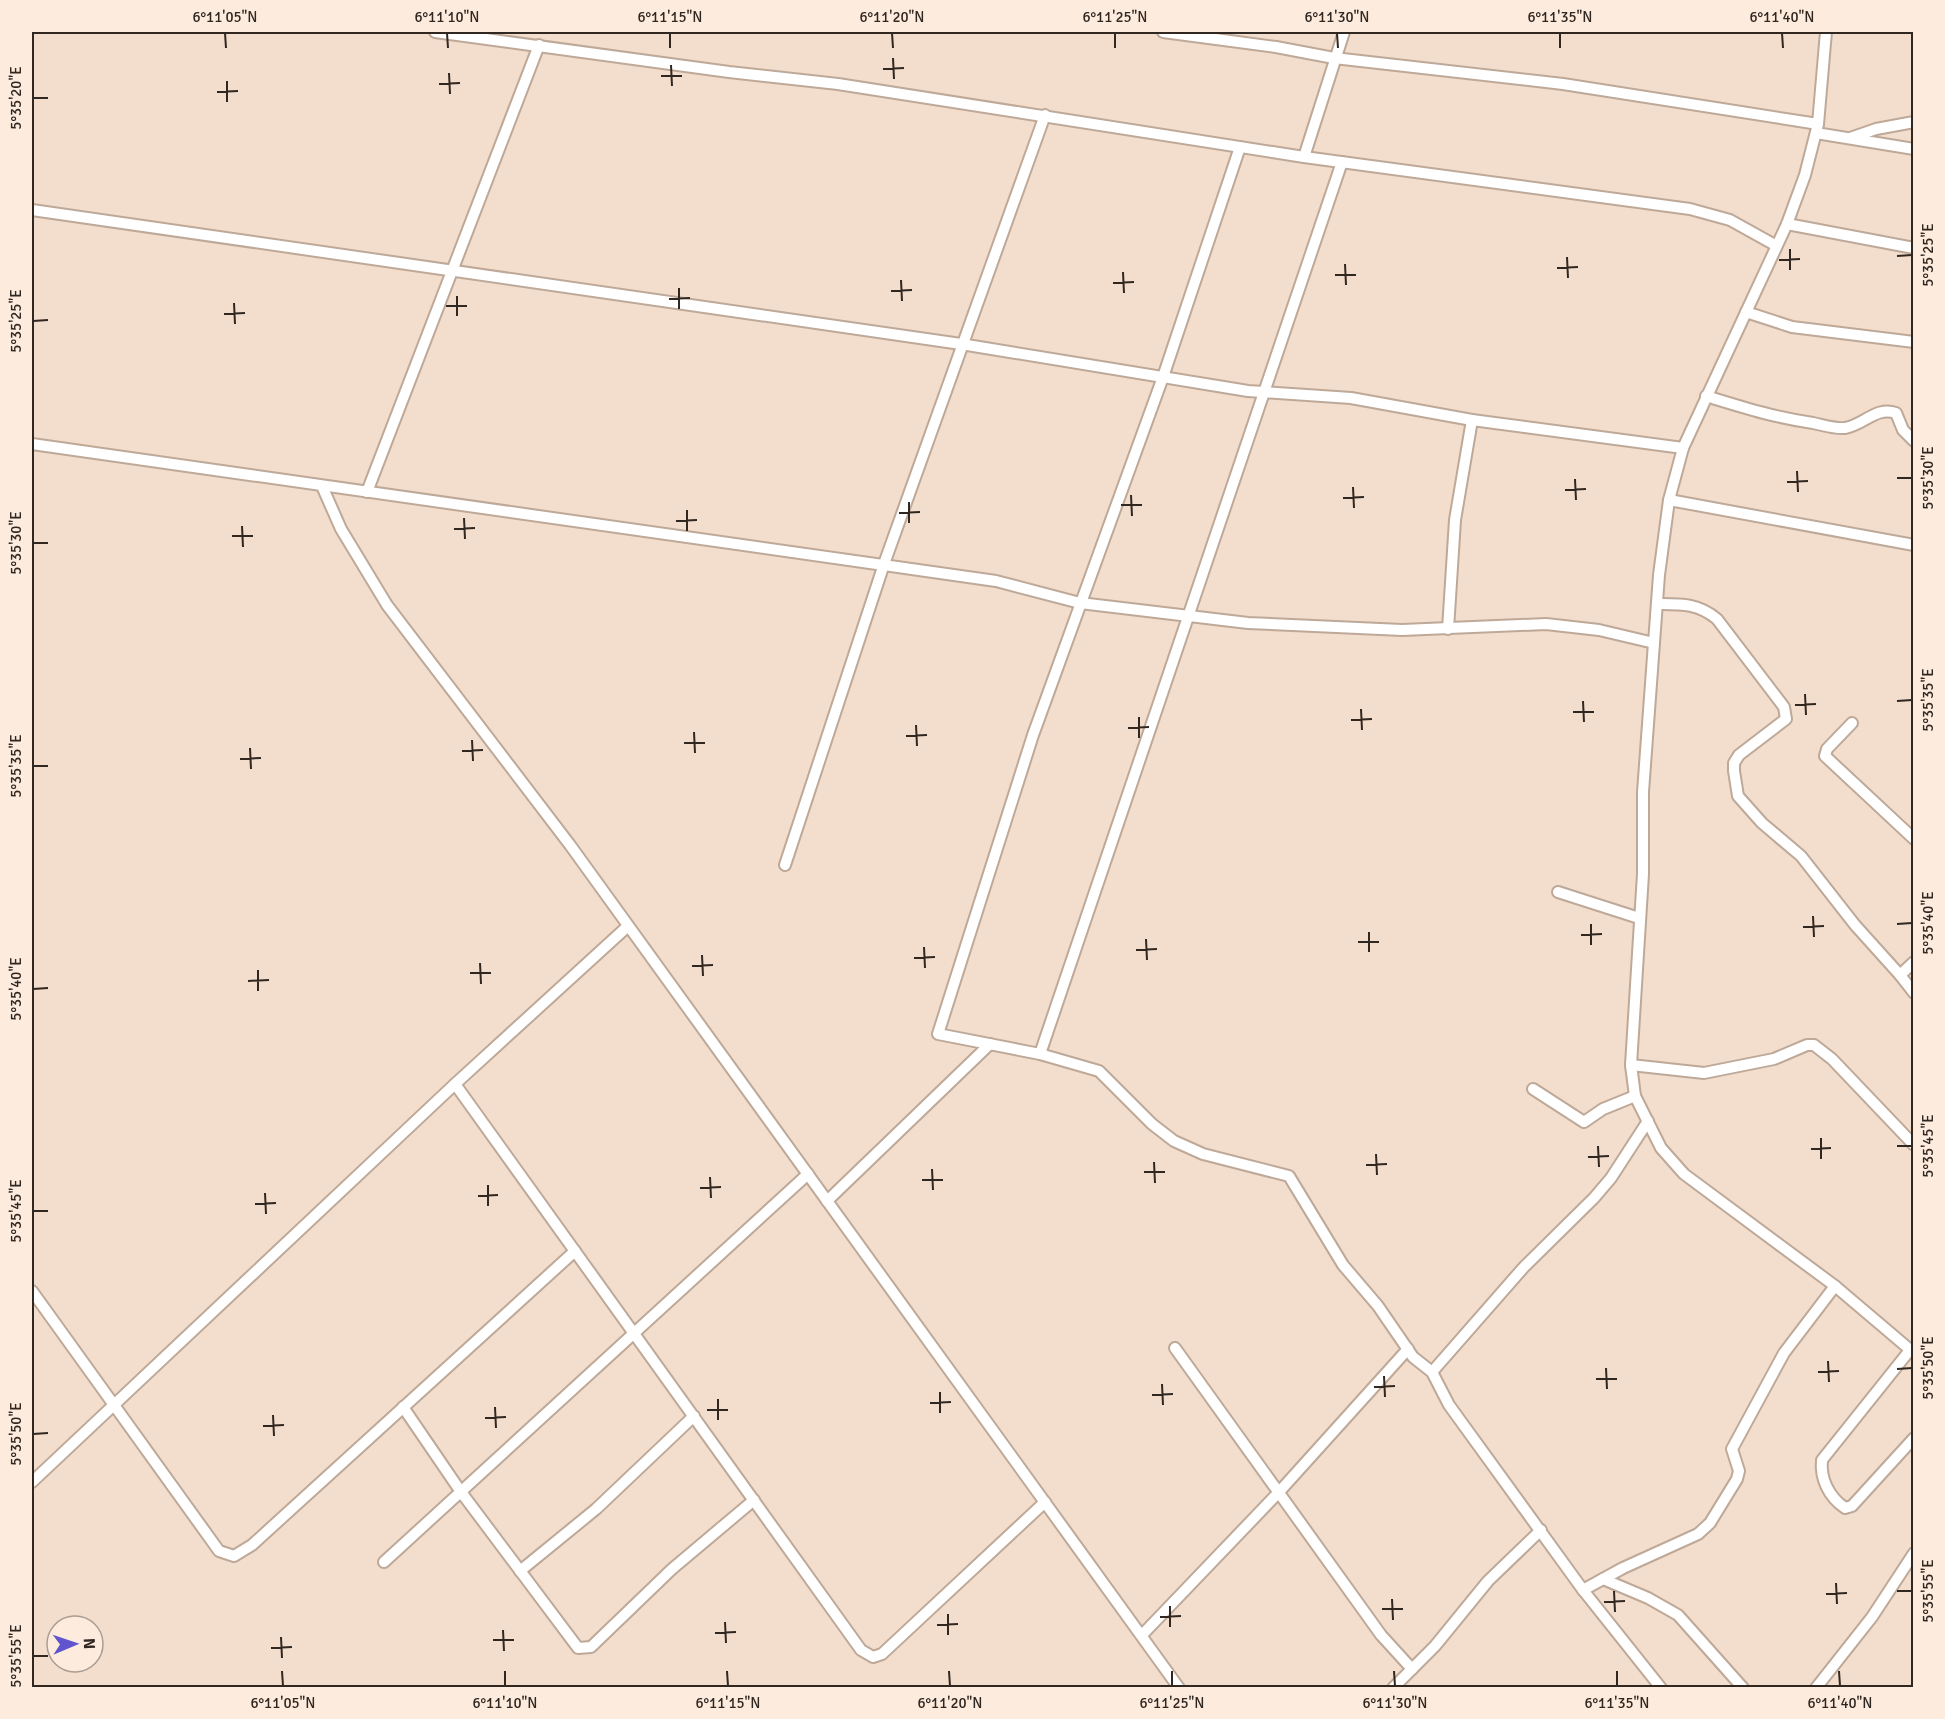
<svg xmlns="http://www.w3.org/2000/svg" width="1945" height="1719" font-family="Signika,sans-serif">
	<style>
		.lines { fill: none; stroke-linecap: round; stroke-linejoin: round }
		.minor-casing { stroke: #bea999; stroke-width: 14 }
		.minor { stroke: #fff; stroke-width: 10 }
		.ticks { fill: none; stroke: #302721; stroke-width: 2 }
		.neatline { fill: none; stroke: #302721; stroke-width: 2 }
		.ticks-label { font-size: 15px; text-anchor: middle; fill: #302721 }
	</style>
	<rect width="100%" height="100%" fill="#f3ddcc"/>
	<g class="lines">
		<defs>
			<g id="minor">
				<polyline points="435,32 729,72 838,84 1304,157 1690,209 1730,220 1775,245"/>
				<polyline points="1163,32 1276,47 1334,58 1563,84 1818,124"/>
				<polyline points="1826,32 1818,124 1805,175 1787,224 1683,448 1669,500 1659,575 1643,792 1643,874 1631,1065 1635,1096 1661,1148 1684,1174 1835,1286 1914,1353"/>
				<polyline points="1816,133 1914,149"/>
				<polyline points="1850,138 1876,129 1914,122"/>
				<polyline points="1240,147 1163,377 1033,735 938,1034 1040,1054 1099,1071 1152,1124 1174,1141 1203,1154 1289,1176 1343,1265 1378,1306 1413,1357 1432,1372 1449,1405 1583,1590 1661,1688"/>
				<polyline points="1304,157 1344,32"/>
				<polyline points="32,210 961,344 1248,391 1351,398 1472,420 1683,448"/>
				<polyline points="1787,224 1914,248"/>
				<polyline points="1746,312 1792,327 1914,342"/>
				<path d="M 1706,396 C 1742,407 1776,418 1813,423 C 1823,425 1835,429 1845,428 C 1864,425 1876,406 1896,413 L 1903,430 L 1914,441"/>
				<polyline points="32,444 996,581 1080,603 1248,623 1402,630 1546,624 1599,630 1654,643"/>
				<polyline points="322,486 341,529 387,605 570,845 1179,1688"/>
				<polyline points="367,492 539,45"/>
				<polyline points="1669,500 1914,545"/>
				<path d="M 1657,604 C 1681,604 1698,603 1717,619 L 1784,707 L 1786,719 L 1739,755 L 1734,763 L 1734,771 L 1738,796 L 1762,823 L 1801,856 L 1855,925 L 1900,975"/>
				<polyline points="1448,629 1455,520 1472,420"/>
				<polyline points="1852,723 1827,749 1825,756 1914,839"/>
				<polyline points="785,865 884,564 1045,115"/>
				<polyline points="1558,892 1639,918"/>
				<polyline points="1914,962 1900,975 1914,993"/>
				<polyline points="1040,1054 1342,162"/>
				<polyline points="1631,1065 1704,1073 1774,1059 1807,1045 1814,1045 1832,1059 1914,1145"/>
				<polyline points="455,1084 861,1650 873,1657 882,1654 1045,1502"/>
				<polyline points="1533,1089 1584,1122 1603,1109 1635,1096"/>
				<polyline points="827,1201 990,1044"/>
				<polyline points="32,1291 219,1551 234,1556 252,1545 575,1251"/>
				<polyline points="1175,1348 1381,1635 1412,1669"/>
				<path d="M 1910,1350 L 1822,1460 C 1820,1479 1829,1497 1845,1508 L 1852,1506 L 1914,1438"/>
				<polyline points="1432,1372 1524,1267 1594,1198 1611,1178 1648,1121"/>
				<polyline points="403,1407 461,1492 578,1648 591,1647 672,1569 754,1500"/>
				<polyline points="32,1482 455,1084 628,926"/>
				<polyline points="384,1562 808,1174"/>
				<polyline points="520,1571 596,1509 694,1416"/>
				<polyline points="1603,1579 1648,1598 1678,1615 1743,1688"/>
				<polyline points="1583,1590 1623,1568 1698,1534 1710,1523 1737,1479 1739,1471 1732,1449 1784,1353 1835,1286"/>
				<polyline points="1142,1635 1279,1492 1408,1349"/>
				<polyline points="1393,1688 1435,1646 1488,1581 1541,1530"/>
				<polyline points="1816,1688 1872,1617 1914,1553"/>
			</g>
		</defs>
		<use href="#minor" class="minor-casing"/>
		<use href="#minor" class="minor"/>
	</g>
	<path class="ticks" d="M 225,33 L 226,48M 447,33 L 448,48M 670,33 L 670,48M 892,33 L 893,48M 1115,33 L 1115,48M 1337,33 L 1338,48M 1560,33 L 1560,48M 1782,33 L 1783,48M 893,58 L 894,79M 671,65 L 672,86M 883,69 L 904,68M 449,73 L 450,94M 661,76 L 682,76M 227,81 L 227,102M 439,84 L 460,83M 217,92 L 238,91M 33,98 L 48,98M 1790,249 L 1790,270M 1897,256 L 1912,255M 1567,257 L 1568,278M 1779,260 L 1800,259M 1345,264 L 1346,285M 1557,268 L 1578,267M 1123,272 L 1124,293M 1335,275 L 1356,275M 901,280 L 902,301M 1113,283 L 1134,282M 679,288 L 679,309M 891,291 L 912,290M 457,296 L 457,316M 669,299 L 690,298M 234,303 L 235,324M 446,306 L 467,306M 224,314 L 245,313M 33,321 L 48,320M 1797,471 L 1798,492M 1897,478 L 1912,478M 1575,479 L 1576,500M 1787,482 L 1808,481M 1353,487 L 1354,508M 1565,490 L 1586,489M 1131,495 L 1132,516M 1343,498 L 1364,497M 909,502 L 909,523M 1121,505 L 1142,505M 687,510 L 687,531M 899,513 L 920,512M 464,518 L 465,539M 676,521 L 697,520M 242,526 L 243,547M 454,529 L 475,528M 232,536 L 253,536M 33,543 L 48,543M 1805,694 L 1806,715M 1583,701 L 1584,722M 1897,701 L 1912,700M 1795,705 L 1816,704M 1361,709 L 1362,730M 1573,712 L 1594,712M 1139,717 L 1139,738M 1351,720 L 1372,719M 916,725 L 917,746M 1128,728 L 1149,727M 694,732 L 695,753M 906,736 L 927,735M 472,740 L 473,761M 684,743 L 705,743M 250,748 L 251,769M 462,751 L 483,750M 240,759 L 261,758M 33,766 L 48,766M 1813,916 L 1814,937M 1591,924 L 1591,945M 1897,924 L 1912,923M 1803,927 L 1824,926M 1369,932 L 1369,952M 1581,935 L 1602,934M 1146,939 L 1147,960M 1358,942 L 1379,942M 924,947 L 925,968M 1136,950 L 1157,949M 702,955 L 703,976M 914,958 L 935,957M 480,963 L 481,984M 692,966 L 713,965M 258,970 L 258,991M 470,973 L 491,973M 248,981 L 269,980M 33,989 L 48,988M 1821,1138 L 1821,1159M 1598,1146 L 1599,1167M 1897,1146 L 1912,1146M 1811,1149 L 1831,1148M 1376,1154 L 1377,1175M 1588,1157 L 1609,1156M 1154,1162 L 1155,1183M 1366,1165 L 1387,1164M 932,1169 L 933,1190M 1144,1172 L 1165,1172M 710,1177 L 711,1198M 922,1180 L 943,1180M 488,1185 L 488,1206M 700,1188 L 721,1187M 265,1193 L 266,1214M 478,1196 L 498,1195M 255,1204 L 276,1203M 33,1211 L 48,1211M 1828,1361 L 1829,1382M 1606,1368 L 1607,1389M 1897,1369 L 1912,1368M 1818,1372 L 1839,1371M 1384,1376 L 1385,1397M 1596,1379 L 1617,1379M 1162,1384 L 1163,1405M 1374,1387 L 1395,1386M 940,1392 L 940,1413M 1152,1395 L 1173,1394M 718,1399 L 718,1420M 930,1403 L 951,1402M 495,1407 L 496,1428M 707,1410 L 728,1410M 273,1415 L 274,1436M 485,1418 L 506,1417M 263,1426 L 284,1425M 33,1434 L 48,1433M 1836,1583 L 1837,1604M 1614,1591 L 1615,1612M 1897,1591 L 1912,1591M 1826,1594 L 1847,1593M 1392,1599 L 1393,1620M 1604,1602 L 1625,1601M 1170,1606 L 1170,1627M 1382,1609 L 1403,1609M 948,1614 L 948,1635M 1160,1617 L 1181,1616M 725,1622 L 726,1643M 937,1625 L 958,1624M 503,1630 L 504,1651M 715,1633 L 736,1632M 281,1637 L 282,1658M 493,1640 L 514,1640M 271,1648 L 292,1647M 33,1656 L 48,1656M 282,1671 L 283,1686M 505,1671 L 505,1686M 727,1671 L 728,1686M 949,1671 L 950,1686M 1172,1671 L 1172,1686M 1394,1671 L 1395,1686M 1617,1671 L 1617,1686M 1839,1671 L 1840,1686"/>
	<rect width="1945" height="1719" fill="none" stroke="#fdebde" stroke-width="66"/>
	<g transform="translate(75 1644) rotate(88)"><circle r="28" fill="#fdebde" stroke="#ab9d92" stroke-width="1.5"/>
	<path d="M0-4.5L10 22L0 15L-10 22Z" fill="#6155ce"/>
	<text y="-9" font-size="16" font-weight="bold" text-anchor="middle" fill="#302721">N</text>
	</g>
	<rect x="33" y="33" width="1879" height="1653" class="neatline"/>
	<g class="ticks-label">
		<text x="225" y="22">6°11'05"N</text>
		<text x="447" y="22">6°11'10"N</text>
		<text x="670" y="22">6°11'15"N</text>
		<text x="892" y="22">6°11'20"N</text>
		<text x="1115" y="22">6°11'25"N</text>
		<text x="1337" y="22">6°11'30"N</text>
		<text x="1560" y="22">6°11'35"N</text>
		<text x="1782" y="22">6°11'40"N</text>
		<text transform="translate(16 98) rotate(-90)" y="5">5°35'20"E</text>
		<text transform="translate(1928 255) rotate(-90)" y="5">5°35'25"E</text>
		<text transform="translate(16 321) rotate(-90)" y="5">5°35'25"E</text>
		<text transform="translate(1928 478) rotate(-90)" y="5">5°35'30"E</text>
		<text transform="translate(16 543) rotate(-90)" y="5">5°35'30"E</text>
		<text transform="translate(1928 700) rotate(-90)" y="5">5°35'35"E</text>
		<text transform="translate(16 766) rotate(-90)" y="5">5°35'35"E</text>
		<text transform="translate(1928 923) rotate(-90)" y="5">5°35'40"E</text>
		<text transform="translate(16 989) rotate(-90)" y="5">5°35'40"E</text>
		<text transform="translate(1928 1146) rotate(-90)" y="5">5°35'45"E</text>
		<text transform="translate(16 1211) rotate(-90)" y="5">5°35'45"E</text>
		<text transform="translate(1928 1368) rotate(-90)" y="5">5°35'50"E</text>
		<text transform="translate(16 1434) rotate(-90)" y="5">5°35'50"E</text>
		<text transform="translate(1928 1591) rotate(-90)" y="5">5°35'55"E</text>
		<text transform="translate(16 1656) rotate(-90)" y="5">5°35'55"E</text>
		<text x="283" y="1708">6°11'05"N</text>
		<text x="505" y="1708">6°11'10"N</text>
		<text x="728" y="1708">6°11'15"N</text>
		<text x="950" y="1708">6°11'20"N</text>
		<text x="1172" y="1708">6°11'25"N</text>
		<text x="1395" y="1708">6°11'30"N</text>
		<text x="1617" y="1708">6°11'35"N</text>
		<text x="1840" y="1708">6°11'40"N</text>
	</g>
</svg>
